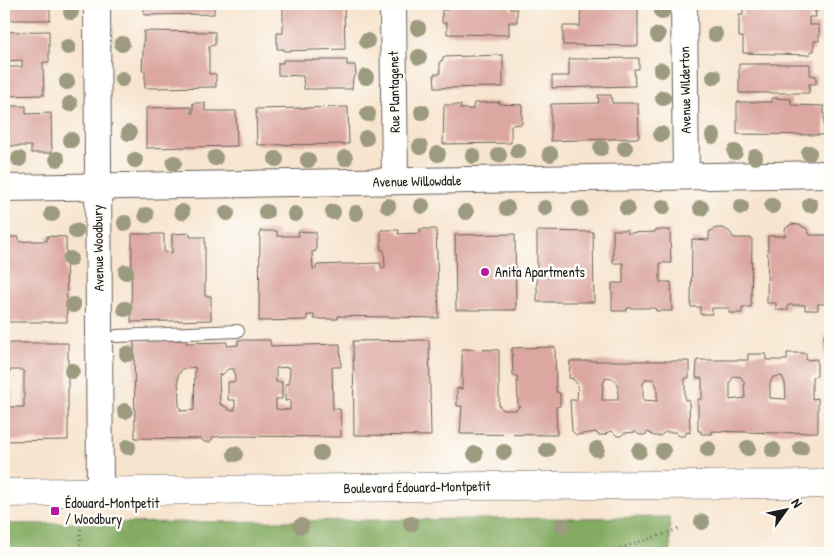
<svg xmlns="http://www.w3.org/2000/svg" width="834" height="557" font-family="'Patrick Hand',sans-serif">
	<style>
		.forest { fill: #83ac62; stroke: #50643f }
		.building { fill: #dba7a0; fill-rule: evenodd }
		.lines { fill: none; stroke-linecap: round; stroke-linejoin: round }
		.lane-casing { stroke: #69625a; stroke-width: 14 }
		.street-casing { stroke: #69625a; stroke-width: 28 }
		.secondary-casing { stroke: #69625a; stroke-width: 29 }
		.path { stroke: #69625a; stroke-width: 3; stroke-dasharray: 1 4; stroke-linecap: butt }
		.lane { stroke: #fff; stroke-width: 12 }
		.street { stroke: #fff; stroke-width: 26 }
		.secondary { stroke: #fff; stroke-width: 28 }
		.tree { fill: #9c9b7f }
		.poi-dot { fill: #b5179e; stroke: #fdfcf7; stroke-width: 2 }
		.labels { text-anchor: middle; stroke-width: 5; stroke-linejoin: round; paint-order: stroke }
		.street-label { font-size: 14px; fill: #1c1c1c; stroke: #fdfcf7 }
		.poi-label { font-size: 14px; fill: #1c1c1c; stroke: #fdfcf7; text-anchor: start }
	</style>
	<rect width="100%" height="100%" fill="#fdfcf7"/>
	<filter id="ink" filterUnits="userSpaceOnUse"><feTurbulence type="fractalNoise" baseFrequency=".02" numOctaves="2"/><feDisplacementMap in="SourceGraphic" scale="10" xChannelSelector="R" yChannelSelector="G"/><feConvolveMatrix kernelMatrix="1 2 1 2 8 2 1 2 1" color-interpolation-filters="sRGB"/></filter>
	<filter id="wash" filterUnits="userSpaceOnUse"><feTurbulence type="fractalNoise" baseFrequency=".0096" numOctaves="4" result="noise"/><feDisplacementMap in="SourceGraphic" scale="20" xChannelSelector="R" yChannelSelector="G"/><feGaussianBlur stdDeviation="1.12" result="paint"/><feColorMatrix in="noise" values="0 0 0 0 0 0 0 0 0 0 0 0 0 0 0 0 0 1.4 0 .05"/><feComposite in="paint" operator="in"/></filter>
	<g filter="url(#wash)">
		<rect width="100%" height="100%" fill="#f7e4ce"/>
		<polygon class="forest" points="669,517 671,553 4,553 4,524"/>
		<g id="blocks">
			<g class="building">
				<rect x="4" y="4" width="46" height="16"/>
				<polygon points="144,4 214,4 214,14 144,15"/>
				<polygon points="277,4 344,4 345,49 284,51 284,49 277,49 277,33 283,33 283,7 277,7"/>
				<polygon points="447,4 509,4 510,9 517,9 517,22 509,22 509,35 447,34 447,23 442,23 442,10 447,10"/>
				<polygon points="581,4 638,4 638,46 563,45 563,26 580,26"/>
				<polygon points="743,4 818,4 818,11 815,11 816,17 809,17 809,25 819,25 819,41 814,41 814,51 810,51 810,55 743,53 743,37 739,37 739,15 743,15"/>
				<path d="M 49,31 L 49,62 L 43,62 L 44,95 L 4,96 L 4,32 ZM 22,60 L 22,67 L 9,67 L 8,61 Z"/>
				<polygon points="144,31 215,32 215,45 209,46 209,74 216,74 216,87 145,88 145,71 142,71"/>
				<polygon points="503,55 503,87 435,88 434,74 440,74 440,61 443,60 443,57"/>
				<polygon points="639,58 639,69 634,69 635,86 552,88 552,76 569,76 569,59"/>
				<polygon points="283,60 347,60 347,65 355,65 356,75 353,78 352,89 304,89 303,76 278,75 278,63 283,63"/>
				<polygon points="739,64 810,64 810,75 816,76 816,84 809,84 809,93 739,93"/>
				<polygon points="598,95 611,95 612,103 638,103 639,138 551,141 551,104 599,103"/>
				<polygon points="772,98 791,99 791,105 824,106 824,135 737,134 737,102 772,102"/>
				<polygon points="500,102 499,104 522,105 522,124 511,125 511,143 443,144 444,105 461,105 460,109 473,109 474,103"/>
				<polygon points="193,103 205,103 205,111 236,111 237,146 146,148 146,108 191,107 191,113 193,113"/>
				<polygon points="4,106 26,106 26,114 51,113 52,153 31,153 31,146 4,146"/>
				<polygon points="348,107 349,144 257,145 256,109"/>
				<polygon points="791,224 799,225 806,228 810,235 828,235 827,304 818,304 818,310 805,310 805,305 788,305 788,310 776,310 776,303 767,303 768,236 785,236 785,229"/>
				<polygon points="716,228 723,228 730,232 734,238 752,238 751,307 742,307 742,313 729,313 729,308 712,308 712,314 700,314 700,307 691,307 692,239 709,240 709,232"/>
				<polygon points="420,229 436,229 439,318 338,316 338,319 314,319 314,315 307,315 307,320 259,321 260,231 277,231 277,236 299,236 298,231 316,232 316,251 312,252 313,269 316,269 317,265 380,263 382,268 385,268 384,250 381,250 381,230 399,230 398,234 420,233"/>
				<polygon points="613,230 628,230 627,233 655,232 655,230 670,230 671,263 660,263 660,282 671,282 672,311 656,311 655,308 627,308 627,311 612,311 612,283 623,283 623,263 613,263"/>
				<polygon points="537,231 593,232 594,302 537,302"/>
				<polygon points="190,233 190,237 205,237 205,296 211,296 211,320 131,322 132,234 164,234 164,252 172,253 172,234"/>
				<polygon points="515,234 516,310 456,310 455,235"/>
				<polygon points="47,236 66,237 67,322 4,322 4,237 19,237 19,242 30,241 47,241"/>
				<polygon points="824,336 830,336 830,362 825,362"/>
				<path d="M 186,340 L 186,343 L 227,342 L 227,346 L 238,345 L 238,340 L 270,340 L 271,346 L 340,344 L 341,367 L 332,367 L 333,409 L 340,409 L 341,437 L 228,436 L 213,437 L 210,442 L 204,442 L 202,439 L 135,438 L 134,341 ZM 195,367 L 194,410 L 181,411 L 179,405 L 178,376 L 182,369 ZM 290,367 L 289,384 L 285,384 L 285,401 L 290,400 L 290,410 L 276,409 L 276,399 L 282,399 L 282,382 L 276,382 L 276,368 ZM 228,369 L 234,369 L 235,382 L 228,382 L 228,400 L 235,400 L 235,410 L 228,410 L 228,408 L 220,404 L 219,374 L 222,375 Z"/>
				<polygon points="429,340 431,436 354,435 353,341"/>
				<path d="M 4,343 L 68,343 L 68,440 L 4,441 ZM 10,370 L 22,370 L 24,372 L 24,407 L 9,407 L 9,374 Z"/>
				<polygon points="555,347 556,392 560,393 560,406 556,407 557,435 460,434 462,406 457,406 457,388 462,389 462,349 499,350 499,406 504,410 516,410 520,406 518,406 517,376 513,376 512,348"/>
				<path d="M 787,353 L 806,353 L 806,360 L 817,359 L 817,376 L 812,377 L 812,399 L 818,398 L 818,432 L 778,433 L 712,431 L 712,434 L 701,434 L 701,431 L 698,431 L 698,399 L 702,399 L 702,378 L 696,378 L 697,360 L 748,360 L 748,354 L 766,354 L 766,360 L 787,360 ZM 734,376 L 741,377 L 744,382 L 745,398 L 730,400 L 730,382 ZM 782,376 L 785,383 L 786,399 L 770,398 L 770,383 L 773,377 Z"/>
				<path d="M 570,361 L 689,361 L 689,378 L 685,378 L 685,400 L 689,400 L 690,433 L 687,432 L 685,436 L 679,436 L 675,432 L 665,432 L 660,436 L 654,436 L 648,432 L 645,435 L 639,435 L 636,432 L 624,433 L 621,436 L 617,436 L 612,431 L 608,432 L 605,435 L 598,435 L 596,432 L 576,435 L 572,431 L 570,400 L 577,400 L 578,385 L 573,379 L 569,378 ZM 606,378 L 614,379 L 618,385 L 618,400 L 602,400 L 603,384 ZM 646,379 L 653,379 L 657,387 L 657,401 L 643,400 L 643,384 Z"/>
				<polygon points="825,401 830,401 830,430 826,430"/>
			</g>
		</g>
	</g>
	<g filter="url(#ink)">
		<use href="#blocks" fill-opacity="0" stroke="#69625a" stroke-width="1"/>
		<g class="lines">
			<defs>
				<polyline id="lane" points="117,336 238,331"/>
				<g id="street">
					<polyline points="97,4 100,491"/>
					<polyline points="393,4 395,181"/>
					<polyline points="684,4 686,176"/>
					<polyline points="4,188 830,174"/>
				</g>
				<polyline id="secondary" points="4,493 482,486 830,484"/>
			</defs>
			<use href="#lane" class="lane-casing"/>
			<use href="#street" class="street-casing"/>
			<use href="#secondary" class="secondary-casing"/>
			<g class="path">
				<polyline points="80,519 81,553"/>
				<polyline points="606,553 679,529"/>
			</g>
			<use href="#lane" class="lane"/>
			<use href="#street" class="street"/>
			<use href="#secondary" class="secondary"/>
		</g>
		<g class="tree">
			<circle cx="71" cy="12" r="8"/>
			<circle cx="662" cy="12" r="8"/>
			<circle cx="418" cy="28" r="8"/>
			<circle cx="715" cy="34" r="8"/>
			<circle cx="658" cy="35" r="8"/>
			<circle cx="367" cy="41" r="8"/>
			<circle cx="122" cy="44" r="8"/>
			<circle cx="68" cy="47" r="8"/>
			<circle cx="419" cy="57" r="8"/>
			<circle cx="661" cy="70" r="8"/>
			<circle cx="366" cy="77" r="8"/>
			<circle cx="714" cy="77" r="8"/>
			<circle cx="122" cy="79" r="8"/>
			<circle cx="67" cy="82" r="8"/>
			<circle cx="663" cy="98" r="8"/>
			<circle cx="70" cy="104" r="8"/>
			<circle cx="422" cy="112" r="8"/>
			<circle cx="368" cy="114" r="8"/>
			<circle cx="129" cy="133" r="8"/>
			<circle cx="661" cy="134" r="8"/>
			<circle cx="713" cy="136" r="8"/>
			<circle cx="366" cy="138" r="8"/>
			<circle cx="71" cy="140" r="8"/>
			<circle cx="420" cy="147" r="8"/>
			<circle cx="601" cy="148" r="8"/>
			<circle cx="625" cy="148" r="8"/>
			<circle cx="518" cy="151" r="8"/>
			<circle cx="735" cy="152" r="8"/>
			<circle cx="809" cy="153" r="8"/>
			<circle cx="438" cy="154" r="8"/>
			<circle cx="550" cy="154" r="8"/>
			<circle cx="499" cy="155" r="8"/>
			<circle cx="473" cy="156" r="8"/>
			<circle cx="755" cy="157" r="8"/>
			<circle cx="215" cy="158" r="8"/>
			<circle cx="345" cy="158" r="8"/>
			<circle cx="19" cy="159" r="8"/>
			<circle cx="57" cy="159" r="8"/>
			<circle cx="276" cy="159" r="8"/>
			<circle cx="135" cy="160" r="8"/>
			<circle cx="308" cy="160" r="8"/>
			<circle cx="174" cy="163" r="8"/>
			<circle cx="810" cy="205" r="8"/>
			<circle cx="388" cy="206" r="8"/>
			<circle cx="422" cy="206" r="8"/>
			<circle cx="772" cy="206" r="8"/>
			<circle cx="663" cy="207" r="8"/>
			<circle cx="741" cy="207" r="8"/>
			<circle cx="507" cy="208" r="8"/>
			<circle cx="545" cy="208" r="8"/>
			<circle cx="627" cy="208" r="8"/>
			<circle cx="701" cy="208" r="8"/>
			<circle cx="580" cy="209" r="8"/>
			<circle cx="182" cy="212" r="8"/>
			<circle cx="266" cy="212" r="8"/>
			<circle cx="333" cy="212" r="8"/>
			<circle cx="466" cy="212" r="8"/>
			<circle cx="227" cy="213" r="8"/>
			<circle cx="356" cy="213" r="8"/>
			<circle cx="52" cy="214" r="8"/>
			<circle cx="295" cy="214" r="8"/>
			<circle cx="146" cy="215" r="8"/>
			<circle cx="125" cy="223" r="8"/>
			<circle cx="76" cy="231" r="8"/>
			<circle cx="70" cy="259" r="8"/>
			<circle cx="126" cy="272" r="8"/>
			<circle cx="73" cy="305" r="8"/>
			<circle cx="125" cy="309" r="8"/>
			<circle cx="127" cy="354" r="8"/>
			<circle cx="72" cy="371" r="8"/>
			<circle cx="125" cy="411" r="8"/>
			<circle cx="128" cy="447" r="8"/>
			<circle cx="748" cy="448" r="8"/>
			<circle cx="801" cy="448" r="8"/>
			<circle cx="597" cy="449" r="8"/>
			<circle cx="708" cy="449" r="8"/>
			<circle cx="547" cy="450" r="8"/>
			<circle cx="773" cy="450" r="8"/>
			<circle cx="639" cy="451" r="8"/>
			<circle cx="663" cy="451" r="8"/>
			<circle cx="504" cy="452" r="8"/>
			<circle cx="321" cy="453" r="8"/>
			<circle cx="235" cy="454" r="8"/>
			<circle cx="475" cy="454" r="8"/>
			<circle cx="702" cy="522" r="8"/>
			<circle cx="411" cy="524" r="8"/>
			<circle cx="301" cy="526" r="8"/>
			<circle cx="563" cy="526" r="8"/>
		</g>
	</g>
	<g class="poi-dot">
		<circle cx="485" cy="272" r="5"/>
		<rect x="50" y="506" width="10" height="10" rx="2.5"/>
	</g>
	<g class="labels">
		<g class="street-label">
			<text transform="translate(685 90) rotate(-91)" y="5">Avenue Wilderton</text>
			<text transform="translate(394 92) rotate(-91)" y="5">Rue Plantagenet</text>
			<text transform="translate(417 181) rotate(-1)" y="5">Avenue Willowdale</text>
			<text transform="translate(98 248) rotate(-91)" y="5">Avenue Woodbury</text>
			<text transform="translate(417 487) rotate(-1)" y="5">Boulevard Édouard-Montpetit</text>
		</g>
		<g class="poi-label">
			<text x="495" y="277">Anita Apartments</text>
			<text x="65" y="508">Édouard-Montpetit<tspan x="65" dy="16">/ Woodbury</tspan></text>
		</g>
	</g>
	<rect width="834" height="557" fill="none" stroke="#fdfcf7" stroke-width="20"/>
	<g transform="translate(786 510) rotate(57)" stroke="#fdfcf7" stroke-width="4" paint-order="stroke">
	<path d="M0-4L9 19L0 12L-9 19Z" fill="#1c1c1c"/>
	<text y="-8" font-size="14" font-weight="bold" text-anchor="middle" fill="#1c1c1c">N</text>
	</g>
</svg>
